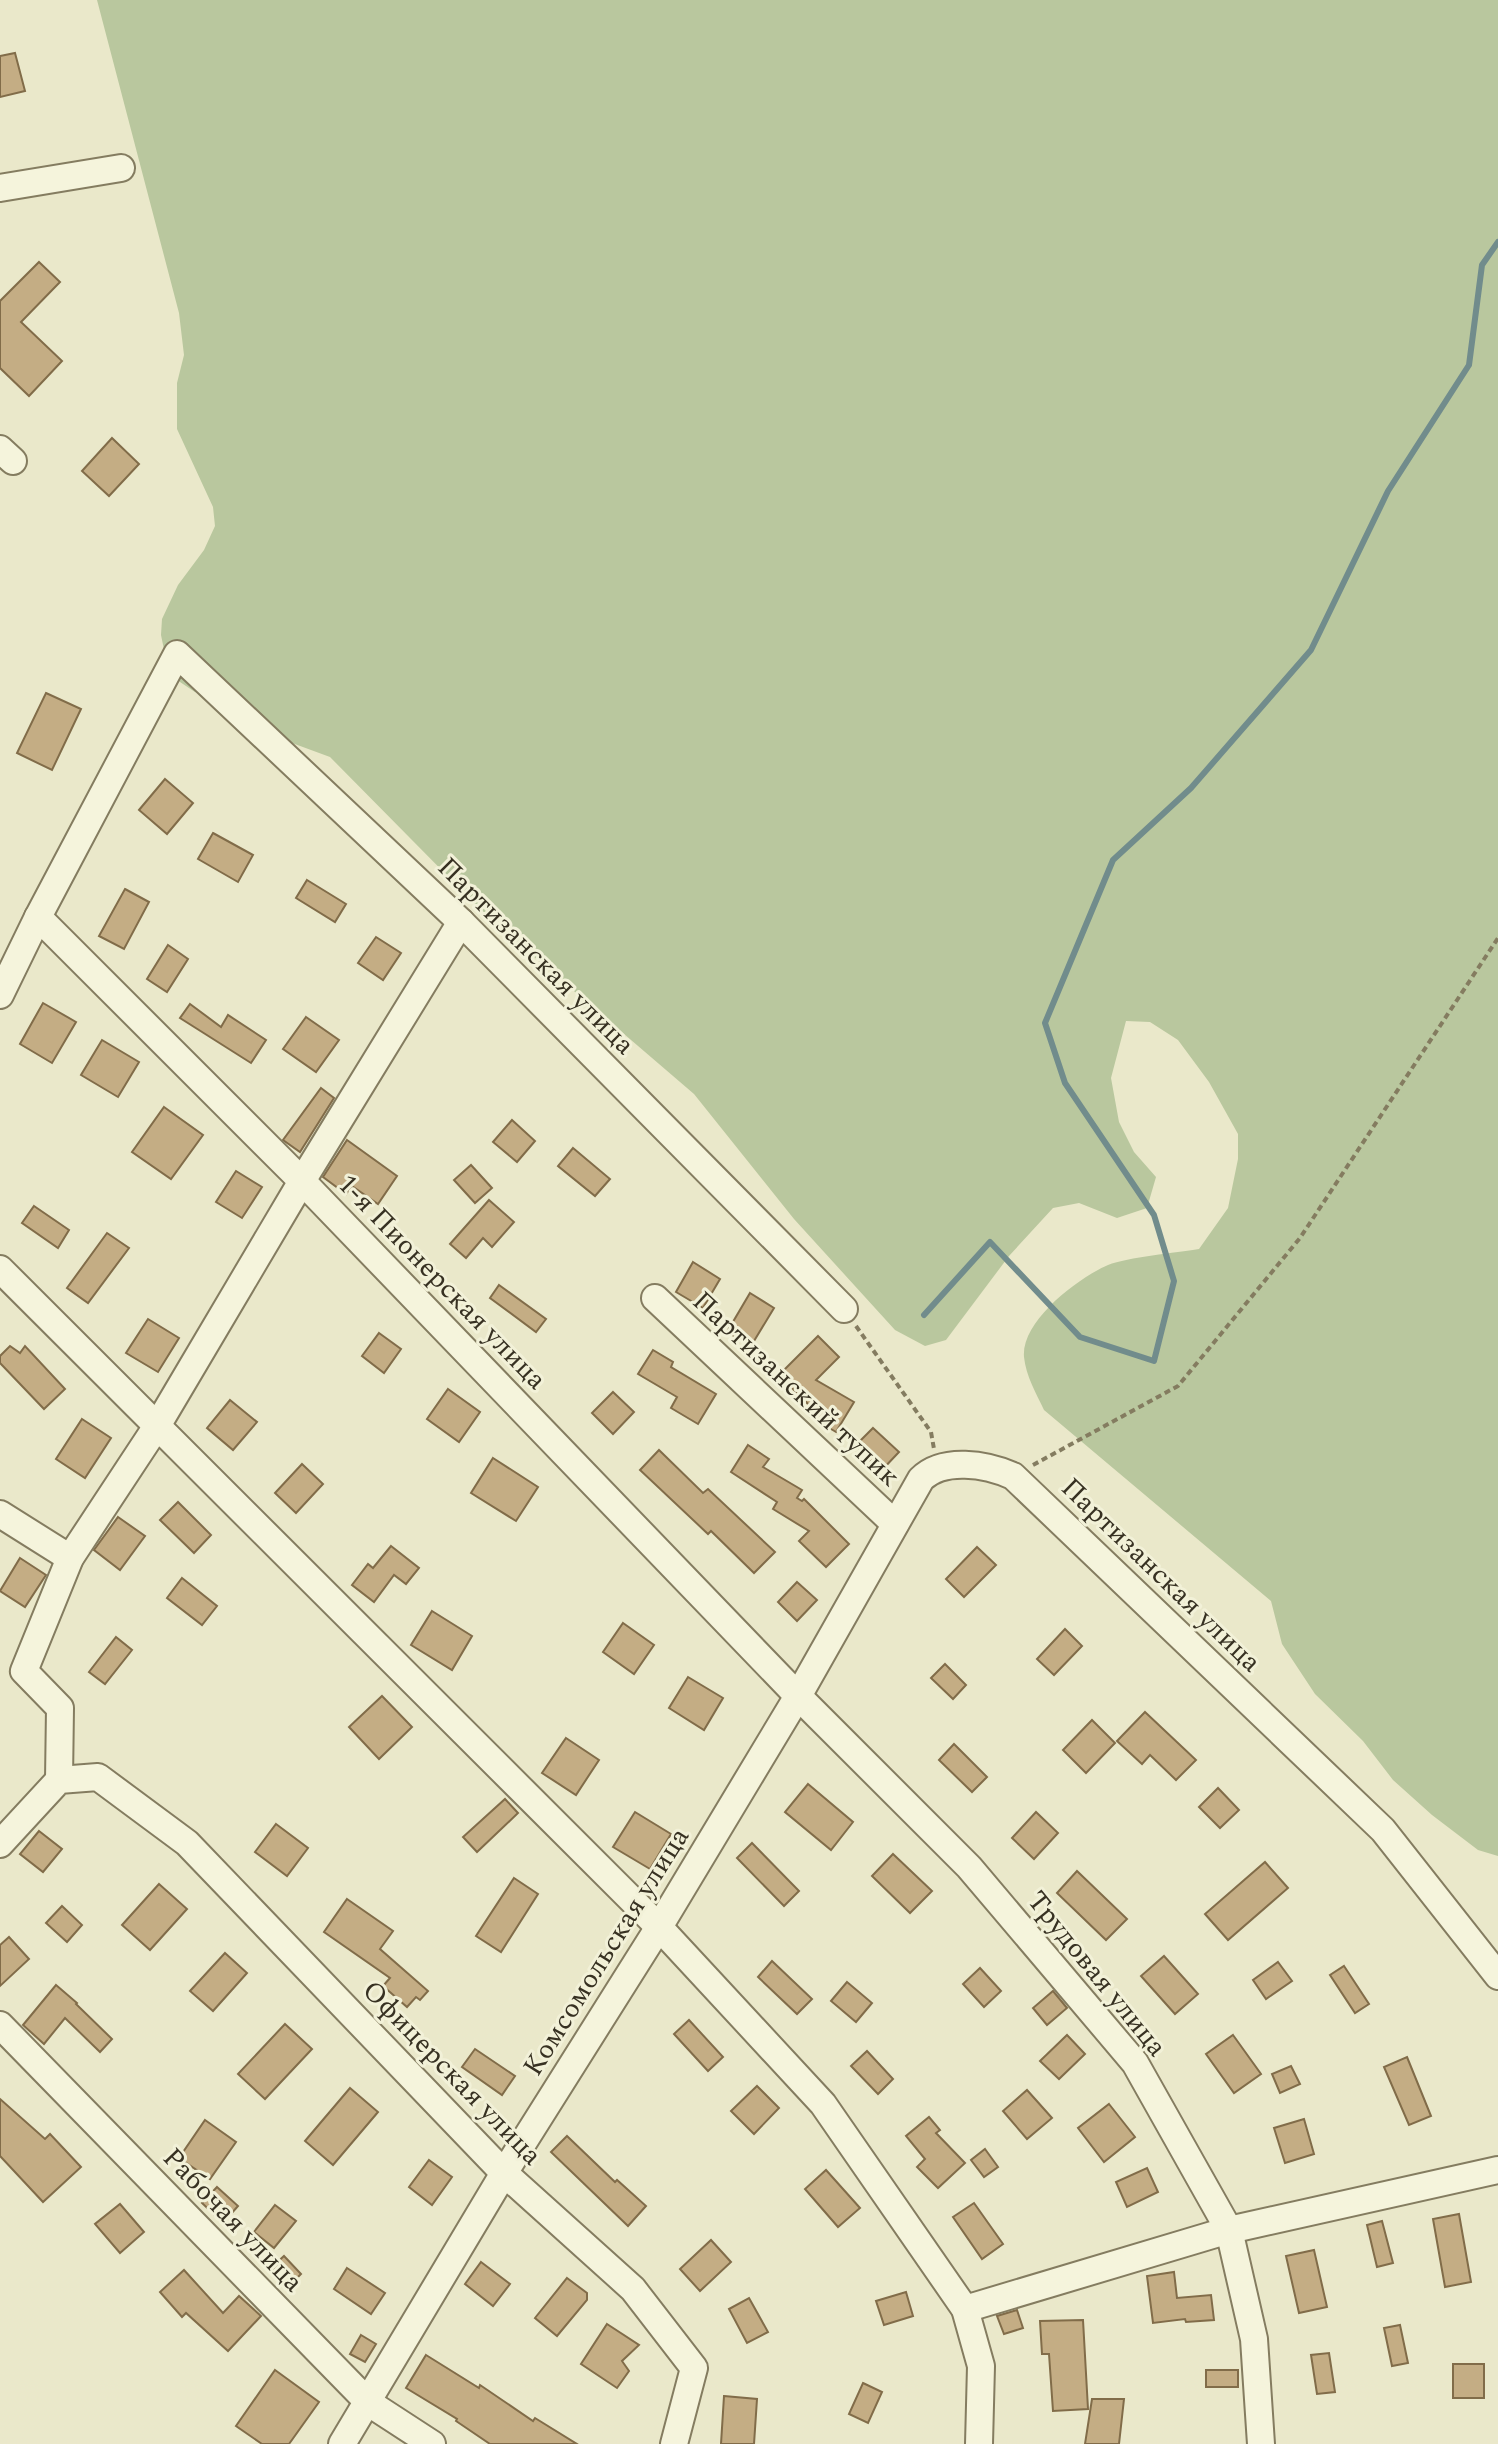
<svg xmlns="http://www.w3.org/2000/svg" width="1498" height="2444" font-family="Spectral,serif">
	<style>
		.green { fill: #b9c79e }
		.lines { fill: none; stroke-linecap: round; stroke-linejoin: round }
		.stream { stroke: #718c8c; stroke-width: 6 }
		.building { fill: #c4ad84; stroke: #816c49; stroke-width: 2 }
		.minor-casing { stroke: #847c60; stroke-width: 30 }
		.path { stroke: #847c60; stroke-width: 4; stroke-dasharray: 6 4; stroke-linecap: butt }
		.minor { stroke: #f5f4dc; stroke-width: 26 }
		.labels { text-anchor: middle; stroke-width: 6; stroke-linejoin: round; paint-order: stroke }
		.street-label { font-size: 28px; fill: #373122; stroke: #f2f1d8 }
	</style>
	<rect width="100%" height="100%" fill="#eae8ca"/>
	<path class="green" d="M 97,0 L 1498,0 L 1498,1856 L 1478,1850 L 1432,1815 L 1393,1780 L 1363,1741 L 1315,1694 L 1282,1644 L 1271,1601 L 1044,1410 C 1036,1393 1026,1376 1024,1357 C 1021,1321 1078,1278 1108,1265 C 1128,1257 1176,1253 1199,1249 L 1228,1208 L 1238,1159 L 1238,1134 L 1209,1082 L 1178,1040 L 1150,1022 L 1126,1021 L 1111,1078 L 1119,1122 L 1134,1152 L 1156,1177 L 1147,1208 L 1117,1218 L 1079,1203 L 1053,1208 L 1009,1256 L 946,1340 L 925,1346 L 895,1330 L 794,1219 L 694,1094 L 490,919 L 330,757 L 292,743 L 258,715 L 224,700 L 195,692 L 180,682 L 168,669 L 161,635 L 162,619 L 178,585 L 204,550 L 215,526 L 213,507 L 177,429 L 177,383 L 184,355 L 179,313 Z"/>
	<g class="lines">
		<polyline class="stream" points="924,1315 990,1242 1080,1337 1154,1361 1174,1281 1154,1215 1065,1083 1045,1023 1113,860 1191,788 1311,650 1388,491 1469,365 1482,265 1498,242"/>
	</g>
	<g class="building">
		<polygon points="15,53 25,91 0,97 0,56"/>
		<polygon points="39,262 60,282 21,322 62,361 29,396 0,368 0,301"/>
		<polygon points="112,438 139,464 109,496 82,471"/>
		<polygon points="46,693 81,709 52,770 17,753"/>
		<polygon points="165,779 193,803 167,834 139,810"/>
		<polygon points="213,833 253,855 238,882 198,859"/>
		<polygon points="307,880 346,904 335,922 296,898"/>
		<polygon points="125,889 149,902 124,949 99,936"/>
		<polygon points="376,937 401,953 383,980 358,963"/>
		<polygon points="168,945 188,959 167,992 147,979"/>
		<polygon points="43,1003 76,1022 52,1063 20,1044"/>
		<polygon points="190,1004 221,1027 228,1015 266,1040 251,1063 180,1018"/>
		<polygon points="306,1017 339,1040 316,1072 283,1049"/>
		<polygon points="102,1040 139,1062 118,1097 81,1075"/>
		<polygon points="321,1088 334,1098 300,1152 283,1140"/>
		<polygon points="164,1107 203,1135 171,1179 132,1152"/>
		<polygon points="512,1120 535,1141 517,1162 493,1142"/>
		<polygon points="347,1140 397,1176 378,1204 352,1186 346,1194 323,1177"/>
		<polygon points="573,1148 610,1179 595,1196 558,1166"/>
		<polygon points="471,1165 492,1188 475,1203 454,1180"/>
		<polygon points="236,1171 262,1187 242,1218 216,1202"/>
		<polygon points="489,1200 514,1222 492,1247 483,1238 466,1258 450,1244"/>
		<polygon points="34,1206 69,1230 58,1248 22,1223"/>
		<polygon points="107,1233 129,1248 88,1303 67,1288"/>
		<polygon points="693,1262 720,1279 703,1308 676,1292"/>
		<polygon points="499,1285 546,1319 536,1332 490,1298"/>
		<polygon points="750,1293 774,1308 751,1346 727,1332"/>
		<polygon points="148,1319 179,1338 158,1372 126,1353"/>
		<polygon points="379,1333 401,1349 384,1373 362,1356"/>
		<polygon points="818,1336 839,1357 816,1380 854,1402 836,1432 811,1417 815,1411 779,1375"/>
		<polygon points="10,1346 20,1353 25,1346 65,1389 44,1409 0,1363 0,1356"/>
		<polygon points="653,1350 673,1362 671,1367 716,1394 698,1424 671,1408 677,1397 638,1374"/>
		<polygon points="448,1389 480,1412 459,1442 427,1419"/>
		<polygon points="613,1392 634,1412 613,1434 592,1413"/>
		<polygon points="230,1400 257,1422 233,1450 207,1428"/>
		<polygon points="82,1419 111,1438 85,1478 56,1459"/>
		<polygon points="873,1428 899,1452 881,1471 855,1446"/>
		<polygon points="748,1445 769,1459 763,1467 802,1490 797,1498 802,1501 804,1499 849,1544 826,1567 799,1541 809,1531 773,1509 777,1502 731,1472"/>
		<polygon points="659,1450 703,1493 708,1489 775,1552 754,1573 711,1531 708,1534 640,1470"/>
		<polygon points="493,1458 538,1487 516,1521 471,1493"/>
		<polygon points="302,1464 323,1484 296,1513 275,1493"/>
		<polygon points="178,1502 211,1535 194,1553 160,1520"/>
		<polygon points="118,1517 145,1536 120,1570 94,1550"/>
		<polygon points="391,1546 419,1568 406,1584 394,1575 374,1602 352,1585 368,1564 373,1568"/>
		<polygon points="977,1547 996,1565 964,1597 946,1579"/>
		<polygon points="20,1558 46,1575 25,1607 0,1591"/>
		<polygon points="182,1578 217,1606 202,1625 167,1598"/>
		<polygon points="797,1582 817,1600 797,1621 778,1602"/>
		<polygon points="432,1611 472,1636 452,1670 411,1645"/>
		<polygon points="623,1623 654,1645 634,1674 603,1652"/>
		<polygon points="1065,1629 1082,1646 1054,1675 1037,1659"/>
		<polygon points="116,1637 132,1650 105,1684 89,1672"/>
		<polygon points="945,1664 966,1685 953,1699 931,1678"/>
		<polygon points="688,1677 723,1698 704,1730 669,1708"/>
		<polygon points="382,1696 412,1727 379,1759 349,1727"/>
		<polygon points="1145,1712 1196,1760 1176,1780 1150,1755 1142,1764 1117,1741"/>
		<polygon points="1092,1720 1115,1743 1086,1773 1063,1750"/>
		<polygon points="566,1738 599,1760 576,1795 542,1773"/>
		<polygon points="954,1744 987,1777 972,1792 939,1760"/>
		<polygon points="808,1784 853,1822 831,1850 785,1812"/>
		<polygon points="1218,1788 1239,1810 1220,1828 1199,1807"/>
		<polygon points="505,1799 518,1813 477,1852 463,1837"/>
		<polygon points="635,1812 671,1834 650,1869 613,1847"/>
		<polygon points="1036,1812 1058,1833 1034,1859 1012,1838"/>
		<polygon points="276,1824 308,1848 287,1876 255,1852"/>
		<polygon points="39,1831 62,1849 43,1872 20,1854"/>
		<polygon points="752,1843 799,1891 784,1906 737,1858"/>
		<polygon points="893,1854 932,1891 910,1913 872,1876"/>
		<polygon points="1265,1862 1288,1888 1228,1940 1205,1914"/>
		<polygon points="1077,1871 1127,1919 1106,1940 1057,1893"/>
		<polygon points="514,1878 538,1894 501,1952 476,1936"/>
		<polygon points="159,1884 187,1909 150,1950 122,1925"/>
		<polygon points="347,1899 393,1931 380,1949 428,1991 420,2000 416,1997 407,2007 383,1986 390,1978 324,1932"/>
		<polygon points="62,1906 82,1925 67,1942 46,1923"/>
		<polygon points="9,1937 29,1959 0,1986 0,1945"/>
		<polygon points="225,1953 247,1973 213,2011 190,1991"/>
		<polygon points="1164,1956 1198,1994 1175,2014 1141,1976"/>
		<polygon points="772,1961 812,1999 797,2014 758,1977"/>
		<polygon points="1278,1962 1292,1981 1266,1999 1253,1980"/>
		<polygon points="1344,1966 1369,2004 1355,2013 1330,1975"/>
		<polygon points="980,1968 1001,1991 984,2007 963,1984"/>
		<polygon points="847,1982 872,2003 856,2022 831,2001"/>
		<polygon points="56,1985 77,2003 76,2004 112,2039 100,2052 65,2018 44,2044 23,2025"/>
		<polygon points="1053,1991 1067,2008 1047,2025 1033,2008"/>
		<polygon points="689,2020 723,2057 708,2071 674,2034"/>
		<polygon points="285,2024 312,2049 265,2099 238,2074"/>
		<polygon points="1067,2035 1085,2054 1059,2079 1040,2061"/>
		<polygon points="1233,2035 1261,2074 1234,2093 1206,2054"/>
		<polygon points="475,2049 515,2076 502,2095 462,2067"/>
		<polygon points="867,2051 893,2079 878,2094 851,2066"/>
		<polygon points="1407,2057 1431,2116 1409,2125 1384,2067"/>
		<polygon points="1291,2066 1300,2084 1280,2093 1272,2074"/>
		<polygon points="757,2086 779,2108 754,2134 731,2111"/>
		<polygon points="350,2088 378,2112 333,2165 305,2141"/>
		<polygon points="1027,2090 1052,2118 1027,2139 1003,2111"/>
		<polygon points="0,2099 45,2139 50,2134 81,2167 43,2202 0,2156"/>
		<polygon points="1109,2104 1135,2137 1104,2162 1078,2128"/>
		<polygon points="929,2117 940,2130 936,2133 965,2163 938,2188 917,2167 925,2159 906,2136"/>
		<polygon points="1304,2119 1314,2154 1285,2163 1274,2128"/>
		<polygon points="205,2120 236,2142 210,2179 179,2158"/>
		<polygon points="567,2136 615,2182 617,2180 646,2206 628,2226 551,2152"/>
		<polygon points="985,2149 998,2167 984,2177 971,2160"/>
		<polygon points="429,2160 452,2177 432,2205 409,2187"/>
		<polygon points="1147,2168 1158,2192 1127,2207 1116,2182"/>
		<polygon points="826,2170 860,2208 838,2227 805,2189"/>
		<polygon points="217,2187 238,2206 223,2223 202,2203"/>
		<polygon points="974,2203 1003,2244 982,2259 953,2217"/>
		<polygon points="120,2204 144,2232 120,2253 95,2224"/>
		<polygon points="275,2205 296,2221 274,2248 254,2232"/>
		<polygon points="1459,2214 1471,2282 1445,2287 1433,2219"/>
		<polygon points="1382,2221 1393,2263 1377,2267 1367,2225"/>
		<polygon points="711,2240 731,2262 700,2291 680,2269"/>
		<polygon points="1314,2250 1327,2307 1299,2313 1286,2256"/>
		<polygon points="284,2256 301,2274 290,2285 272,2267"/>
		<polygon points="481,2262 510,2284 493,2306 465,2284"/>
		<polygon points="347,2268 385,2293 371,2314 334,2289"/>
		<polygon points="184,2270 223,2313 239,2296 261,2316 228,2351 186,2313 182,2317 160,2292"/>
		<polygon points="1174,2272 1177,2298 1211,2295 1214,2320 1186,2322 1185,2319 1153,2323 1147,2276"/>
		<polygon points="567,2278 587,2293 587,2300 557,2336 535,2318"/>
		<polygon points="906,2292 913,2316 884,2325 876,2301"/>
		<polygon points="749,2298 768,2332 747,2343 729,2309"/>
		<polygon points="1017,2310 1023,2328 1004,2334 997,2316"/>
		<polygon points="1083,2320 1088,2409 1053,2411 1049,2354 1042,2354 1040,2321"/>
		<polygon points="607,2324 639,2345 622,2361 629,2371 617,2388 581,2364"/>
		<polygon points="1400,2325 1408,2363 1392,2366 1384,2328"/>
		<polygon points="361,2335 376,2344 365,2362 350,2354"/>
		<polygon points="1329,2353 1335,2392 1317,2394 1311,2355"/>
		<polygon points="426,2355 479,2388 480,2385 533,2421 535,2418 577,2444 490,2444 456,2421 457,2419 406,2388"/>
		<rect x="1453" y="2364" width="31" height="34"/>
		<polygon points="275,2370 319,2402 289,2444 262,2444 236,2426"/>
		<rect x="1206" y="2370" width="32" height="17"/>
		<polygon points="863,2383 882,2392 868,2423 849,2414"/>
		<polygon points="724,2396 757,2399 754,2444 721,2444"/>
		<polygon points="1092,2399 1124,2399 1119,2444 1085,2444"/>
	</g>
	<g class="lines">
		<defs>
			<g id="minor">
				<polyline points="0,188 121,168"/>
				<polyline points="0,449 13,461"/>
				<polyline points="38,917 302,1181 798,1696 969,1867 1135,2063 1229,2230 1254,2339 1261,2444"/>
				<polyline points="0,995 38,917 177,654 461,922 844,1309"/>
				<polyline points="0,1269 659,1927 823,2104 965,2309 981,2366 979,2444"/>
				<polyline points="655,1298 895,1524"/>
				<polyline points="0,1514 70,1558"/>
				<polyline points="59,1780 60,1708 24,1671 70,1558 157,1426 302,1181 461,922"/>
				<polyline points="0,1844 59,1780 98,1777 187,1843 504,2173 633,2289 694,2368 674,2444"/>
				<polyline points="0,2025 369,2403 432,2444"/>
				<polyline points="965,2309 1229,2230 1498,2170"/>
				<path d="M 342,2444 L 504,2173 L 659,1927 L 798,1696 L 921,1479 C 943,1457 986,1464 1013,1476 L 1383,1830 L 1498,1976"/>
			</g>
		</defs>
		<use href="#minor" class="minor-casing"/>
		<g class="path">
			<polyline points="856,1326 931,1432 934,1449"/>
			<polyline points="1033,1465 1178,1386 1300,1238 1498,938"/>
		</g>
		<use href="#minor" class="minor"/>
	</g>
	<g class="labels">
		<g class="street-label">
			<text transform="translate(537 955) rotate(45)" y="10">Партизанская улица</text>
			<text transform="translate(443 1281) rotate(46)" y="10">1-я Пионерская улица</text>
			<text transform="translate(797 1388) rotate(43)" y="10">Партизанский тупик</text>
			<text transform="translate(1162 1574) rotate(44)" y="10">Партизанская улица</text>
			<text transform="translate(605 1951) rotate(-58)" y="10">Комсомольская улица</text>
			<text transform="translate(1098 1973) rotate(51)" y="10">Трудовая улица</text>
			<text transform="translate(453 2072) rotate(46)" y="10">Офицерская улица</text>
			<text transform="translate(234 2219) rotate(46)" y="10">Рабочая улица</text>
		</g>
	</g>
</svg>
